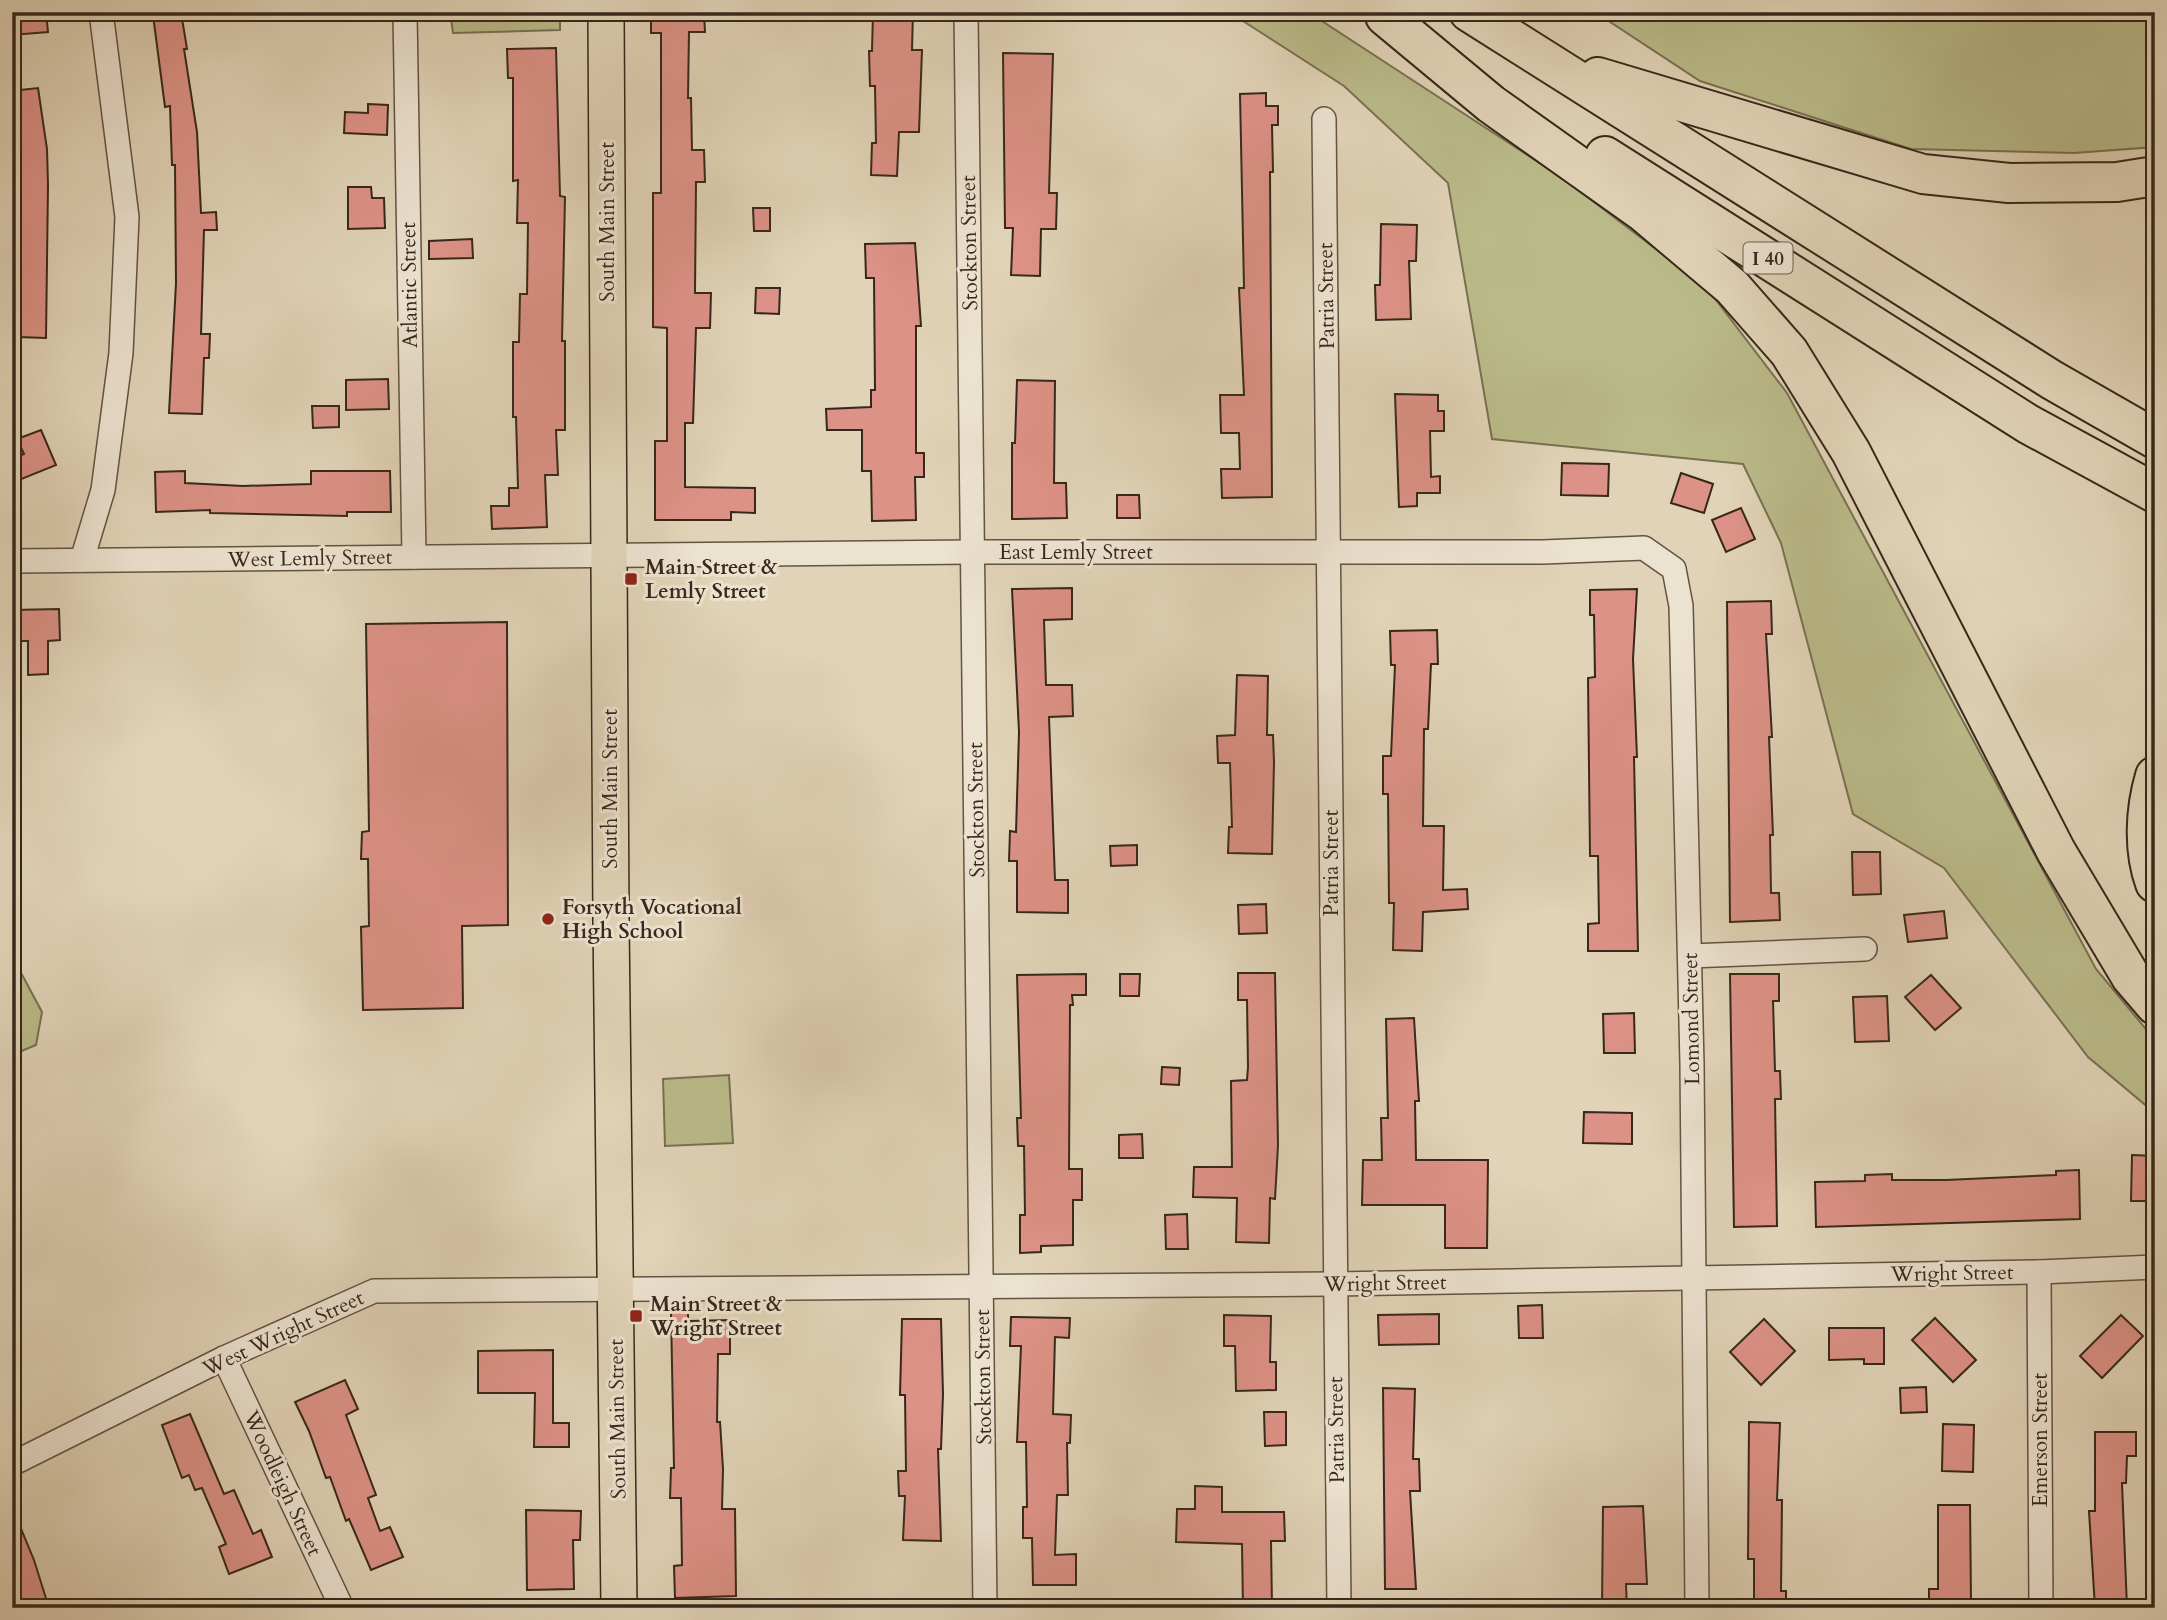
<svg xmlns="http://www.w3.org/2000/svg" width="2167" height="1620" font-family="Cardo,serif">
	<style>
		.green { fill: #baba89; stroke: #787152; stroke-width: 2 }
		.building { fill: #dd9287; stroke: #37281b; stroke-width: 2 }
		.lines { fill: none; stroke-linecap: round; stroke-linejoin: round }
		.street-casing { stroke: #625342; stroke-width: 26 }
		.primary-casing { stroke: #37281b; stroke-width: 38 }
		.highway-casing { stroke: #37281b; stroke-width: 42 }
		.street { stroke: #ece2d0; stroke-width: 23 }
		.primary { stroke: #e1d3b7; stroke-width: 35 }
		.highway { stroke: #e1d3b7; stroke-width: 38 }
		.poi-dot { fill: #8f2418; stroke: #ece2d0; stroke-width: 2.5 }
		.labels { text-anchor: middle; stroke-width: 6; stroke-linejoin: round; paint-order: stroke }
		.shield { fill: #ece2d0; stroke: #6d6051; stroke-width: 2 }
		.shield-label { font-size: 19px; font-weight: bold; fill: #37281b }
		.street-label { font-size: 21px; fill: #37281b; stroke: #ece2d0 }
		.poi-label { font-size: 21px; font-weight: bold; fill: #37281b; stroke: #ece2d0; text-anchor: start }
	</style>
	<rect width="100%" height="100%" fill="#e1d3b7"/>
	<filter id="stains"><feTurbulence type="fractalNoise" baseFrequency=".00286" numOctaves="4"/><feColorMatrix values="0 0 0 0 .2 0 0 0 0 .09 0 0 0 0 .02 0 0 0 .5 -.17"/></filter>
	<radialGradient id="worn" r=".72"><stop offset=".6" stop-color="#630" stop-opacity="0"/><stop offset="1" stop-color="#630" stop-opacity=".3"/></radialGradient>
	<g class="green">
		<polygon points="450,12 560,12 560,30 453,33"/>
		<polygon points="1229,12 1308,12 1561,177 1706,287 1787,393 2096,969 2155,1040 2155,1113 2088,1057 1944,868 1853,814 1781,543 1743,464 1492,439 1448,183 1344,86"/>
		<polygon points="1595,12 2155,12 2155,147 2074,153 1911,149 1700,81"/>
		<polygon points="12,956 42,1012 36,1045 12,1055"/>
		<polygon points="729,1075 733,1143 665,1146 663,1079"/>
	</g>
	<g class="building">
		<polygon points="12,12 46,12 48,32 12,35"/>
		<polygon points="171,12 181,12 187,49 184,49 197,132 201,213 216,212 217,230 204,230 201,334 210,334 209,358 204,358 202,414 169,413 176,283 175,165 172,165 170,106 165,107 153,15"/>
		<polygon points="651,12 704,12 705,32 689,32 688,98 691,98 692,150 704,150 705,182 696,182 695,293 711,293 710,328 696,328 693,423 685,423 685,487 755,488 755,513 731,512 731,520 655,520 655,441 667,441 667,328 653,327 653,193 661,193 661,33 651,33"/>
		<polygon points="873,12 913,12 912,50 922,50 919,132 899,132 897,176 871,175 872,143 876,143 875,86 870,86 869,51 872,51"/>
		<polygon points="556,48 560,196 565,197 562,341 565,341 565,430 556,430 558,475 545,475 547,527 492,529 491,506 509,506 509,488 518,488 516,417 513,417 513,342 519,342 520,294 527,294 528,223 517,223 518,180 513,181 513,78 508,78 507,49"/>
		<polygon points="1003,53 1053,54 1049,193 1057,193 1056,229 1041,229 1040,276 1011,275 1013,228 1005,228"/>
		<polygon points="38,88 47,149 48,185 46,338 18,337 21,283 16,283 16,152 20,152 12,91"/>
		<polygon points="1266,93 1266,106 1278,106 1278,125 1272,125 1273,172 1270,172 1272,497 1222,498 1221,469 1240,469 1239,433 1221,433 1220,395 1244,395 1239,288 1244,288 1240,94"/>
		<polygon points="368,104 388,105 387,135 344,133 345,112 368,113"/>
		<polygon points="348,187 371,187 372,198 384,198 385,228 348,229"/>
		<polygon points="753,208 770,208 770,231 754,231"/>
		<polygon points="1381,224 1417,225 1416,261 1409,261 1411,319 1376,320 1375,285 1380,285"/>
		<polygon points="472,239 473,258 429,259 429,241"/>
		<polygon points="915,243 921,326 916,326 916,453 924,453 924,477 915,477 916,520 872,521 871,471 862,471 862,430 827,430 826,409 871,407 871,390 875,390 874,278 866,278 865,244"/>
		<polygon points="756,288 780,288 779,314 755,313"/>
		<polygon points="388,379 389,409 346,410 346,380"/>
		<polygon points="1017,380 1055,381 1054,483 1066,483 1067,518 1012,519 1012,443 1015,443"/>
		<polygon points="1395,394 1438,395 1438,411 1444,411 1444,431 1430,431 1431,477 1440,476 1440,493 1417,493 1417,506 1399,507"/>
		<polygon points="312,406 339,406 339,427 313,428"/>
		<polygon points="41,430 56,465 19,480 12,465 12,459 24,454 17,439"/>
		<polygon points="1562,463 1609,464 1608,496 1561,495"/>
		<polygon points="185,471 185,483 243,486 311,484 311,471 390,471 391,512 347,512 347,516 210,513 210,510 156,512 155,472"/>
		<polygon points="1681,473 1713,484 1704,513 1671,503"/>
		<polygon points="1117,495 1139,495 1140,518 1117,518"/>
		<polygon points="1741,508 1755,539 1726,552 1712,520"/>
		<polygon points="1072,588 1072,619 1044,620 1046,685 1072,685 1073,716 1049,717 1055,880 1068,880 1068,913 1017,912 1017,861 1009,861 1010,831 1016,832 1019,732 1012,589"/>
		<polygon points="1637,589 1633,659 1637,757 1634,757 1638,951 1588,951 1588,924 1599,923 1598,856 1590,856 1588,678 1595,677 1594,615 1590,615 1590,590"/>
		<polygon points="1771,601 1772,634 1766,634 1772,737 1769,737 1773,835 1770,835 1771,893 1779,893 1780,920 1730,922 1727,602"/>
		<polygon points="59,609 60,640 48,641 48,674 28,675 28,641 12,641 12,610"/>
		<polygon points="507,622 508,925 462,926 463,1008 363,1010 361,927 369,926 368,859 361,859 362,832 369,831 366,624"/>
		<polygon points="1437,630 1438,664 1431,664 1428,729 1424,729 1423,826 1444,826 1443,890 1467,889 1468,909 1423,912 1422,951 1393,950 1394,903 1389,903 1388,794 1383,794 1383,756 1391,756 1395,665 1391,665 1390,631"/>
		<polygon points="1237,675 1268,676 1267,735 1273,735 1274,762 1272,854 1228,853 1229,827 1232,827 1230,763 1218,763 1217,736 1235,735"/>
		<polygon points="1137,845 1137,865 1111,866 1110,846"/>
		<polygon points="1852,852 1880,852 1881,894 1853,895"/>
		<polygon points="1266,904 1267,933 1239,934 1238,905"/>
		<polygon points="1944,911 1947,938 1908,942 1904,915"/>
		<polygon points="1238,973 1275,973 1278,1145 1275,1199 1270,1198 1269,1243 1236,1242 1237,1198 1193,1197 1194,1167 1232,1167 1231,1081 1247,1080 1248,1067 1247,1000 1238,1000"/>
		<polygon points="1086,974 1086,995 1072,995 1073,1005 1070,1005 1069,1169 1082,1169 1082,1200 1073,1200 1073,1245 1041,1246 1041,1252 1020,1253 1020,1215 1025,1215 1024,1146 1018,1146 1017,1118 1021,1118 1017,975"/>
		<polygon points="1120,974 1140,974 1139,996 1120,996"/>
		<polygon points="1730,974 1779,974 1779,1001 1773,1001 1775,1071 1780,1071 1781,1099 1775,1099 1777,1226 1734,1227"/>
		<polygon points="1931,975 1961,1008 1935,1030 1905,997"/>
		<polygon points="1887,996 1889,1041 1855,1042 1853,997"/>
		<polygon points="1634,1013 1635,1053 1604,1053 1603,1014"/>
		<polygon points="1414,1018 1419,1101 1415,1101 1416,1160 1488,1160 1487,1248 1445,1248 1445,1205 1362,1205 1363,1160 1382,1160 1381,1118 1388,1118 1386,1019"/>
		<polygon points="1162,1067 1180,1068 1179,1085 1161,1084"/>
		<polygon points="1584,1112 1632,1113 1632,1144 1583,1143"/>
		<polygon points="1142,1134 1143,1158 1119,1158 1119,1135"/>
		<polygon points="2132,1155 2155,1156 2155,1196 2151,1196 2150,1201 2131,1201"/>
		<polygon points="2079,1170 2080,1219 1816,1227 1815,1182 1865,1181 1865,1175 1892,1174 1892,1180 1946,1180 2056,1175 2056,1171"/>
		<polygon points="1187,1214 1188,1249 1166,1249 1165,1215"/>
		<polygon points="1542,1305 1543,1338 1519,1338 1518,1306"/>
		<polygon points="671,1313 688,1313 688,1321 730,1320 730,1354 718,1354 717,1422 720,1422 723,1469 722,1509 735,1509 736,1596 675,1598 674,1566 682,1565 681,1498 670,1498 671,1468 674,1468"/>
		<polygon points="1439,1314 1439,1344 1379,1345 1378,1315"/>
		<polygon points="1224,1315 1271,1316 1270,1362 1276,1362 1276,1390 1236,1391 1235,1346 1224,1346"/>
		<polygon points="2121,1315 2143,1336 2102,1378 2080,1356"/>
		<polygon points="1011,1317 1070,1318 1069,1338 1055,1337 1053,1414 1071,1415 1070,1443 1067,1443 1068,1495 1057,1495 1055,1555 1076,1554 1076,1585 1033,1585 1032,1538 1023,1538 1023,1507 1027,1507 1026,1442 1017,1442 1021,1346 1010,1346"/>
		<polygon points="1935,1318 1976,1360 1953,1382 1912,1340"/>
		<polygon points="902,1319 941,1319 943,1394 941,1449 938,1449 941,1541 903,1540 905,1496 899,1496 898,1471 906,1471 905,1395 900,1395"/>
		<polygon points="1764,1319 1795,1351 1761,1385 1730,1352"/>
		<polygon points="1829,1328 1884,1328 1884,1364 1864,1364 1864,1359 1829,1360"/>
		<polygon points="553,1350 553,1423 569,1423 569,1447 534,1447 535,1393 478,1393 478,1351"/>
		<polygon points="345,1380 358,1409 346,1415 376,1495 368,1498 380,1531 390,1527 403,1557 371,1570 349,1519 346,1521 330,1477 326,1478 309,1431 295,1402"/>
		<polygon points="1926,1387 1927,1412 1901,1413 1900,1388"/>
		<polygon points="1383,1388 1415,1389 1413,1459 1419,1459 1420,1491 1410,1491 1416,1589 1385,1589"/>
		<polygon points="1264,1412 1286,1412 1286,1445 1265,1446"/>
		<polygon points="190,1414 224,1494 234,1490 253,1534 261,1530 272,1557 229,1574 219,1547 226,1544 202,1488 195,1490 189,1475 182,1478 162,1425"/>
		<polygon points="1749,1422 1780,1423 1777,1500 1782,1500 1781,1591 1786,1591 1786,1608 1754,1608 1754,1559 1748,1559"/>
		<polygon points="1943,1424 1974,1425 1973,1472 1942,1471"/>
		<polygon points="2095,1432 2136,1432 2136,1456 2127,1456 2126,1483 2122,1483 2127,1608 2095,1608 2089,1511 2095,1511"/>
		<polygon points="1195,1486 1222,1487 1222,1512 1284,1512 1285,1541 1271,1541 1272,1608 1243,1608 1242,1544 1176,1542 1177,1509 1195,1509"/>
		<polygon points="1938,1505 1970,1505 1971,1601 1961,1602 1961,1608 1929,1608 1929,1589 1938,1589"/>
		<polygon points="1643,1506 1647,1584 1626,1584 1627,1608 1602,1608 1603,1507"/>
		<polygon points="12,1507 34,1560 49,1608 21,1608 12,1578"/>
		<polygon points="526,1510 581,1511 580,1540 573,1540 574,1589 527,1590"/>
	</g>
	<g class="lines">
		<defs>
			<g id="street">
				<polyline points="405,12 414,557"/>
				<polyline points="966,12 985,1608"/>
				<polyline points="1324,119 1339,1608"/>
				<polyline points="82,560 103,490 121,353 127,217 101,12"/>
				<polyline points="12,561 973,552 1543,552 1644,548 1674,569 1681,606 1692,1064 1697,1608"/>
				<polyline points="1690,956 1865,949"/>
				<polyline points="2039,1272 2041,1608"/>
				<polyline points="224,1358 342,1608"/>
				<polyline points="12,1464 224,1358 374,1291 1334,1284 2039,1272 2155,1267"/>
			</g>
			<polyline id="primary" points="606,12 611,922 619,1608"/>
			<g id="highway">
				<polyline points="1469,12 2052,380 2155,439"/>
				<polyline points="1385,16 1491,104 1643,212 1732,287 1789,352 1851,452 2056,851 2131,977 2155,1005"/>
				<polyline points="1598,77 1923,174 2009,183 2117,182 2155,176"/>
				<polyline points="1605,156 2028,424 2155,493"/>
				<path d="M 2155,776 C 2145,810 2143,850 2155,883"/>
			</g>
		</defs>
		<use href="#street" class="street-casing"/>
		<use href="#primary" class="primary-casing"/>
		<use href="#highway" class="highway-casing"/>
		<use href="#street" class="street"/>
		<use href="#primary" class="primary"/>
		<use href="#highway" class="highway"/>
	</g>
	<g class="poi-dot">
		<rect x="624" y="572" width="14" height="14" rx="3.5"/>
		<circle cx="548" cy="919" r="7"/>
		<rect x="629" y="1309" width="14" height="14" rx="3.5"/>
	</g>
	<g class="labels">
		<rect class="shield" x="1743.5" y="242.5" width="49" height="31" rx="5"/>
		<g class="shield-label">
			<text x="1768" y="265">I 40</text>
		</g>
		<g class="street-label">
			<text transform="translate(607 222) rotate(-90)" y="7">South Main Street</text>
			<text transform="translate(969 243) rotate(-91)" y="7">Stockton Street</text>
			<text transform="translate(409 285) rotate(-91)" y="7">Atlantic Street</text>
			<text transform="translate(1326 296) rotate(-91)" y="7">Patria Street</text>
			<text x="1076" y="559">East Lemly Street</text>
			<text transform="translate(310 558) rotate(-1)" y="7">West Lemly Street</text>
			<text transform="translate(610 789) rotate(-90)" y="7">South Main Street</text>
			<text transform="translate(976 810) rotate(-91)" y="7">Stockton Street</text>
			<text transform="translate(1331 863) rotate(-90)" y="7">Patria Street</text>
			<text transform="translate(1691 1019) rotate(-91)" y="7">Lomond Street</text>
			<text transform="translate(1952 1273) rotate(-1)" y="7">Wright Street</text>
			<text transform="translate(1385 1283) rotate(-1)" y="7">Wright Street</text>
			<text transform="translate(283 1333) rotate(-25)" y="7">West Wright Street</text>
			<text transform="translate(983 1377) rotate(-91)" y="7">Stockton Street</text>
			<text transform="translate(617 1419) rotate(-91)" y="7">South Main Street</text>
			<text transform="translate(1336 1430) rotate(-91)" y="7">Patria Street</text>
			<text transform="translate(2040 1440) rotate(-90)" y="7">Emerson Street</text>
			<text transform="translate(283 1483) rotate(65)" y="7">Woodleigh Street</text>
		</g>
		<g class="poi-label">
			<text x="645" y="574">Main Street &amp;<tspan x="645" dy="24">Lemly Street</tspan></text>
			<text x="562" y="914">Forsyth Vocational<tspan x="562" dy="24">High School</tspan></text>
			<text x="650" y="1311">Main Street &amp;<tspan x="650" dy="24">Wright Street</tspan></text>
		</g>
	</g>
	<rect width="2167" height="1620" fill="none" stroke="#e1d3b7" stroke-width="42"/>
	<rect x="14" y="14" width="2139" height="1592" fill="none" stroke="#37281b" stroke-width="3.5"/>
	<rect x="21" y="21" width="2125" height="1578" fill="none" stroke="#37281b" stroke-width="2"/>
	<rect width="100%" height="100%" filter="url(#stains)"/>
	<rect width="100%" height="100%" fill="url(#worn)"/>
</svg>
